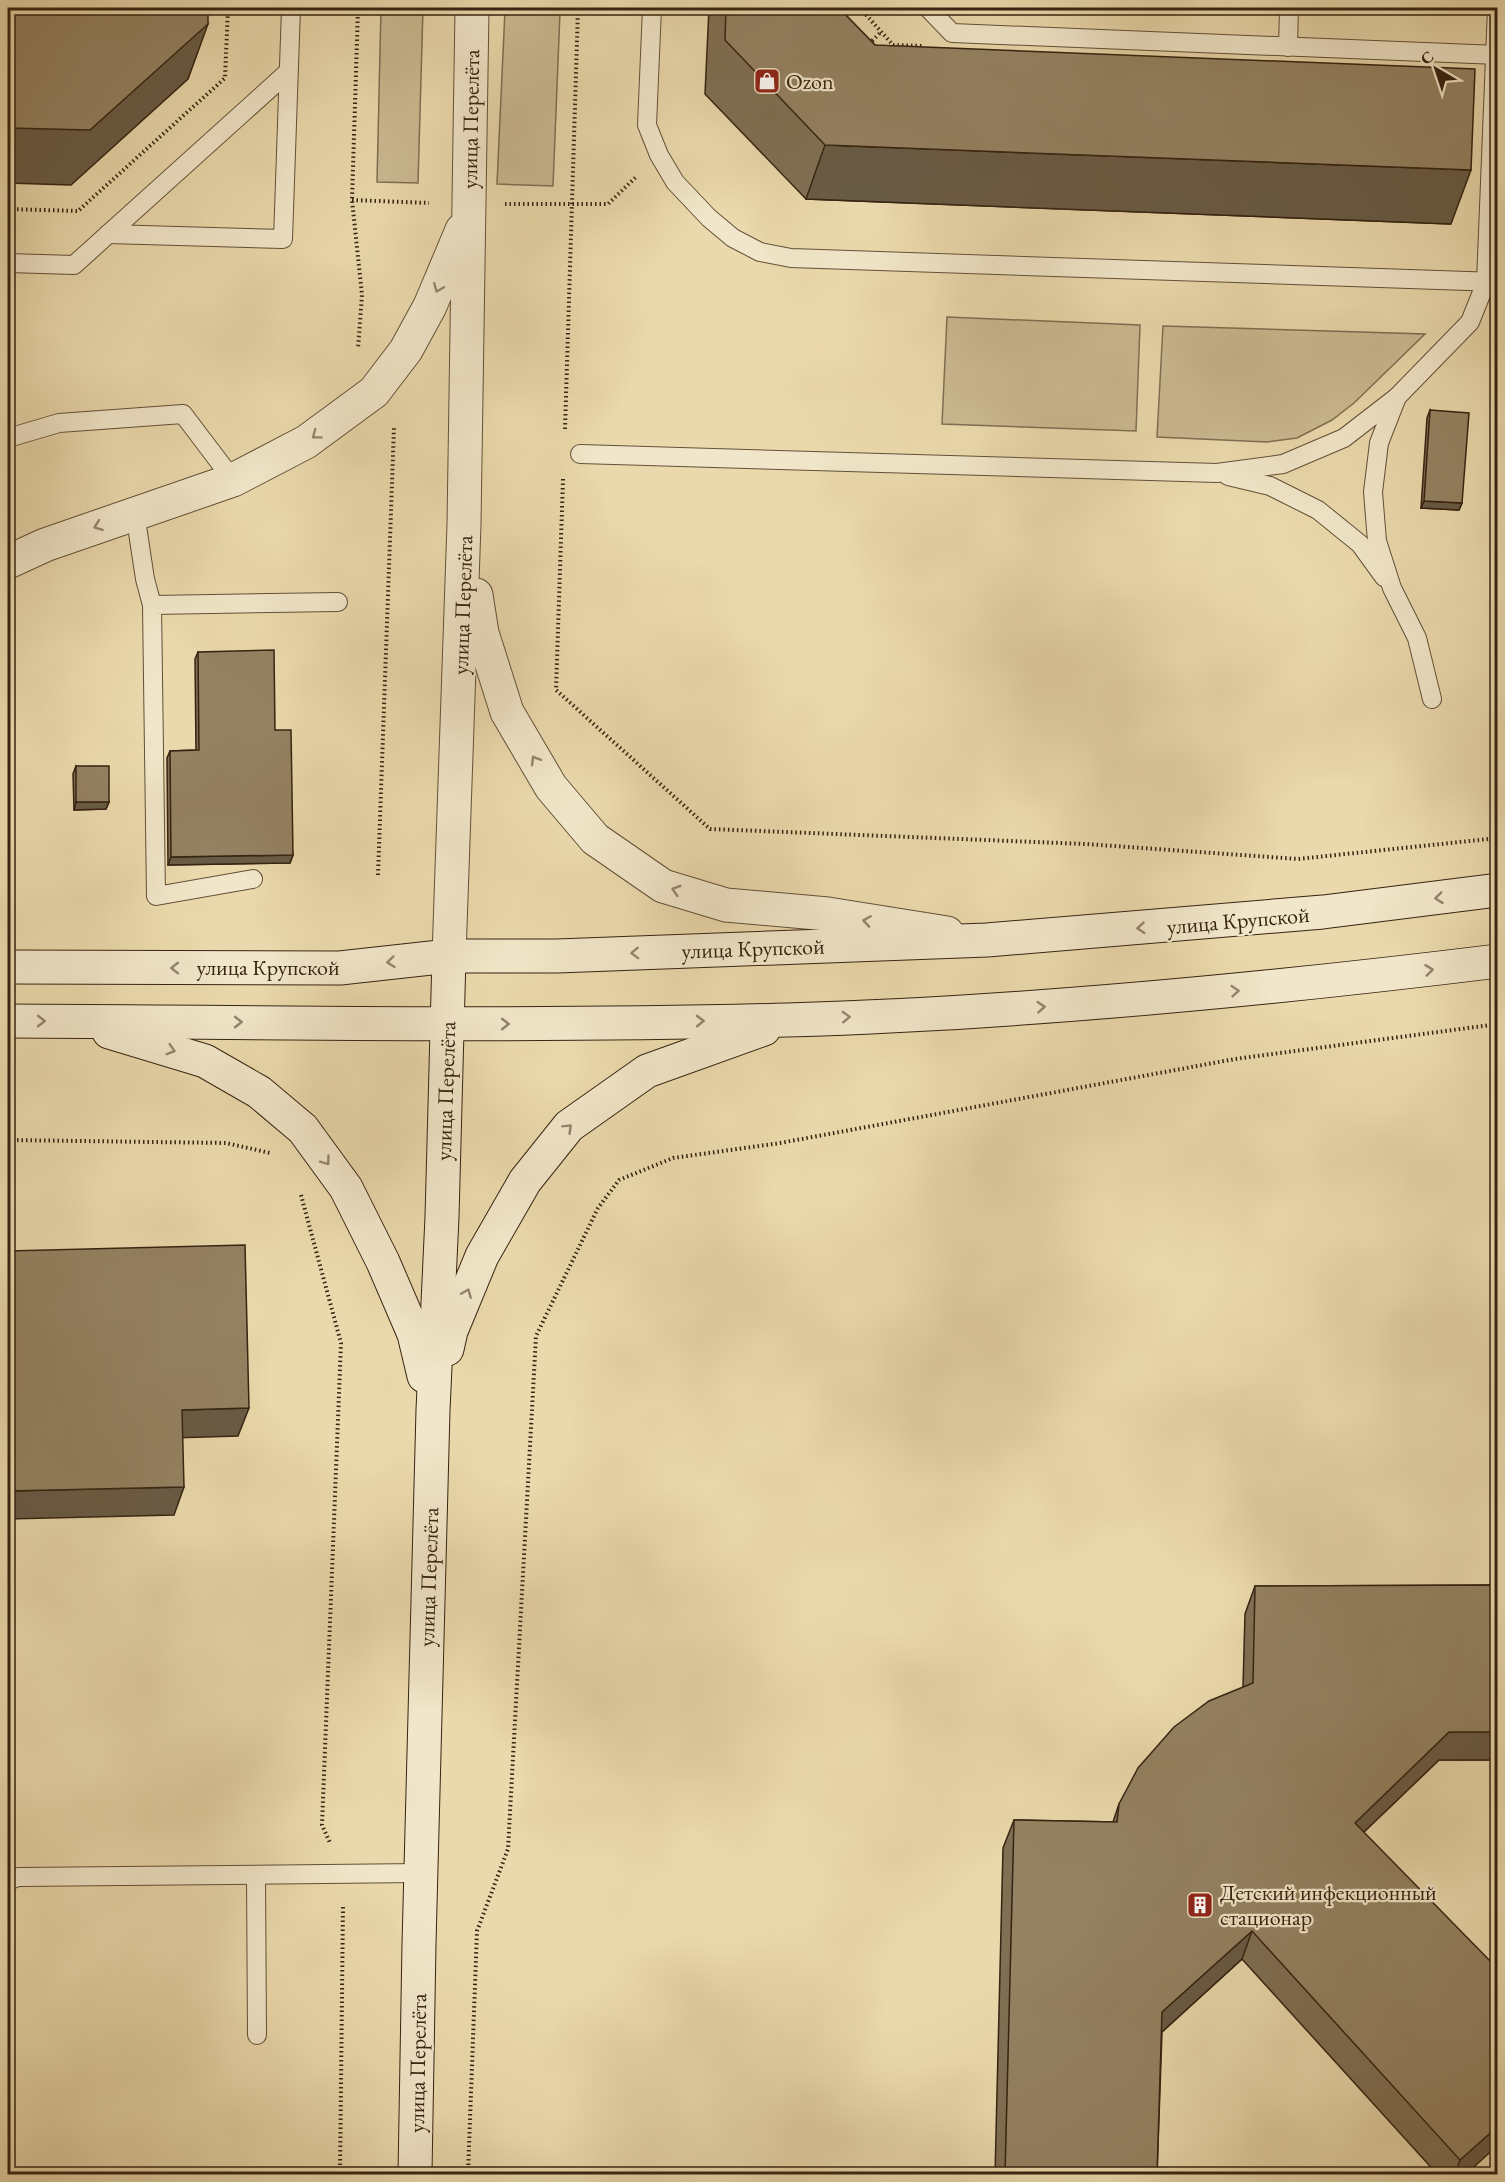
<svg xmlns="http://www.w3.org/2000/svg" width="1505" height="2182" font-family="'EB Garamond',serif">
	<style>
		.green { fill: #cbba92; stroke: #806e52; stroke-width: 1.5 }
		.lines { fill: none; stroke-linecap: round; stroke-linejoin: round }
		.service-casing { stroke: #635038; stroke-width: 20 }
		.tertiary-casing { stroke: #635038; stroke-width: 35 }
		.secondary-casing { stroke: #362311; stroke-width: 35 }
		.path { stroke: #362311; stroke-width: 4; stroke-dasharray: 1.5 3; stroke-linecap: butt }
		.service { stroke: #f1e6c9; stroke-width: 18 }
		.tertiary { stroke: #f1e6c9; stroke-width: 33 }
		.secondary { stroke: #f1e6c9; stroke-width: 33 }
		.wall { fill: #7f7054; stroke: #362311; stroke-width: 1.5 }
		.shaded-wall { fill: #685b45; stroke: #362311; stroke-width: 1.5 }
		.building { fill: #948262; stroke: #362311; stroke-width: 1.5 }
		.oneway { stroke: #94846d }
		.labels { text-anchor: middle; stroke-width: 4.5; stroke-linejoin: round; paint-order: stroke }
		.poi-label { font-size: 22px; fill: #362311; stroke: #f1e6c9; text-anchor: start }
		.street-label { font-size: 22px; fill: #362311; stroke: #f1e6c9 }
	</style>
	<rect width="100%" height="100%" fill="#ead9ac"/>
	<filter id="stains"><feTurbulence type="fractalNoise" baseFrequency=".00333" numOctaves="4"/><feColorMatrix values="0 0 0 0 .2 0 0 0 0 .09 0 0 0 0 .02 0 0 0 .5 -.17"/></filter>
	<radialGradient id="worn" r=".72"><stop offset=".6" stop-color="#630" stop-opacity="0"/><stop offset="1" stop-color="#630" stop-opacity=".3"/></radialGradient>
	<g class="green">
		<polygon points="381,8 423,8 418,183 377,182"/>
		<polygon points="1108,8 1261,8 1261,12 1106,10"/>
		<polygon points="505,10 560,12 553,186 497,184"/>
		<polygon points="947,317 1140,325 1136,431 942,424"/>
		<polygon points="1163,326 1425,334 1354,403 1332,420 1297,438 1267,442 1157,437"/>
	</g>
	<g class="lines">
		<defs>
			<g id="service">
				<polyline points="652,8 647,125 659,155 675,182 709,218 733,238 760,252 791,258 1497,282"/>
				<polyline points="928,8 952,33 1498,55"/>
				<polyline points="1288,47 1289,8"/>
				<polyline points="108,234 283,239 291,8"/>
				<polyline points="8,263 74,265 288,72"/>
				<polyline points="1397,397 1379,443 1373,492 1377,541 1392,588 1417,638 1432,699"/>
				<polyline points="8,438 59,423 183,414 233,480"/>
				<polyline points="580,454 1217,473 1283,464 1344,438 1397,397 1470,322 1486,282 1497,8"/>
				<polyline points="1228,476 1270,486 1318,510 1360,544 1384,577"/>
				<polyline points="135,513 145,579 152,605"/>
				<polyline points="253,879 156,896 152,605 338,602"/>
				<polyline points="256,1875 257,2035"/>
				<polyline points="8,1881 18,1877 420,1873"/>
			</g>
			<g id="tertiary">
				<polyline points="8,562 45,545 233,480 306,442 374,392 406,350 430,306 462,230"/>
				<polyline points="476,595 482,633 507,712 551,787 595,839 663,886 726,905 828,914 947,933"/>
				<polyline points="449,956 464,524 472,8"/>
			</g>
			<g id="secondary">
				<polyline points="8,967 340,968 449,956 557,956 987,940 1323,912 1498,890"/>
				<path d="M 8,1021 C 267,1022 528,1027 788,1020 C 1025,1013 1262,990 1498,961"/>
				<polyline points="109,1032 205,1061 259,1092 303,1129 346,1188 383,1262 414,1334 424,1376"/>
				<polyline points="447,1349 451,1331 482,1256 525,1181 569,1126 647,1071 764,1029"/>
				<polyline points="415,2174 419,1944 433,1410 442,1217 449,956"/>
			</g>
		</defs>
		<use href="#service" class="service-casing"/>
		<use href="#tertiary" class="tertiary-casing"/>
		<use href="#secondary" class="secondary-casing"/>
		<g class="path">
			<polyline points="358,8 352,200 362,295 358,348"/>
			<polyline points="860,8 893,45 922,46"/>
			<polyline points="8,12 14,19"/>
			<polyline points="8,12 12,8"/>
			<polyline points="869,44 881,32"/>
			<polyline points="352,200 429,203"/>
			<polyline points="505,204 608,204 637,176"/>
			<polyline points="8,209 78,211 225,78 228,8"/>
			<polyline points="565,429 578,8"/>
			<polyline points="563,479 556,690 710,829 1086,844 1298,859 1498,838"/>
			<polyline points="378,875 394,427"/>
			<polyline points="8,1140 226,1143 270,1153"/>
			<polyline points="301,1195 341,1343 322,1825 330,1843"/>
			<polyline points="340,2174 343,1905"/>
			<polyline points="468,2174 477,1931 508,1849 536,1336 598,1208 619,1180 673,1158 780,1143 1235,1059 1498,1024"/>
		</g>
		<use href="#service" class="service"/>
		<use href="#tertiary" class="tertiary"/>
		<use href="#secondary" class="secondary"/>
	</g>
	<g class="wall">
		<polygon points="709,8 839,8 875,45 1451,224 806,199 705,94"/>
		<polygon points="1430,410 1462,503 1459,510 1421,508 1427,418"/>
		<polygon points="198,652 275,730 293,855 290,863 168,865 167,758 170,751 196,750 195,659"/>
		<polygon points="76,766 109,802 106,809 74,810 73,774"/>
		<polygon points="1497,1585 1497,1760 1439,1760 1364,1832 1465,2175 1438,2175 1242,1959 1162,2032 1157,2175 995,2175 1003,1848 1014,1820 1113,1822 1119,1804 1243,1687 1245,1614 1255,1586"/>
	</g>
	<g class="shaded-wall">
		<polygon points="208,24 188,79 71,185 8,183 8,128"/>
		<polygon points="825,145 1471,170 1451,224 806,199"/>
		<polygon points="1424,501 1462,503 1459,510 1421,508"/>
		<polygon points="76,802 109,802 106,809 74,810"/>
		<polygon points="293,855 290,863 168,865 171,857"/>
		<polygon points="249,1408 238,1436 172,1438 182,1410"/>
		<polygon points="184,1487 174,1515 8,1519 8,1491"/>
		<polygon points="1449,1732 1497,1732 1497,1760 1439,1760 1344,1851 1355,1823"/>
		<polygon points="1252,1931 1242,1959 1152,2041 1162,2012"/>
		<polygon points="1497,2127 1497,2146 1465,2175 1455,2175 1460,2160"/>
	</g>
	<g class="building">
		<polygon points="22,8 208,8 208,24 90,130 8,128 8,21"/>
		<polygon points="726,8 839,8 875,45 1475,69 1471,170 825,145 725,40"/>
		<polygon points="1430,410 1469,413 1462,503 1424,501"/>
		<polygon points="274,650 275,730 291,730 293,855 171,857 170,751 199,750 198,652"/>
		<rect x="76" y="766" width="33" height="36"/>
		<polygon points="245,1245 249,1408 182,1410 184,1487 8,1491 8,1251"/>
		<polygon points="1497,1585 1497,1732 1449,1732 1355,1823 1497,1968 1497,2127 1460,2160 1252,1931 1162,2012 1157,2175 1005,2175 1014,1820 1117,1822 1119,1804 1138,1768 1174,1727 1209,1701 1253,1683 1255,1586"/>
	</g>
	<defs><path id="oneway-chevron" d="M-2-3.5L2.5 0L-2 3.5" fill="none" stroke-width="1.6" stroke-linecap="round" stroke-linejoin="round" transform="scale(1.5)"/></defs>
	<g class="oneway">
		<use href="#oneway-chevron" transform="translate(438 288) rotate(112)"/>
		<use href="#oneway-chevron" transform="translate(316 435) rotate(143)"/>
		<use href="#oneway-chevron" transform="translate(98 526) rotate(160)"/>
		<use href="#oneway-chevron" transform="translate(535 760) rotate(-121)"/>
		<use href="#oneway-chevron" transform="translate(676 890) rotate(-163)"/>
		<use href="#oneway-chevron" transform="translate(1439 898) rotate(173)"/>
		<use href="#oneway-chevron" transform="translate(867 921) rotate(-171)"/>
		<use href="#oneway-chevron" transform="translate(1141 928) rotate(175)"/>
		<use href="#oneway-chevron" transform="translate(635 953) rotate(178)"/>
		<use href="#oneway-chevron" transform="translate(391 962) rotate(174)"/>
		<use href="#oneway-chevron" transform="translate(175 968) rotate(-180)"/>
		<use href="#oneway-chevron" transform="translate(1429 970) rotate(-7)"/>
		<use href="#oneway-chevron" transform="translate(1235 991) rotate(-5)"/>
		<use href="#oneway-chevron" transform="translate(1041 1007) rotate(-4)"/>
		<use href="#oneway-chevron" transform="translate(846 1017) rotate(-2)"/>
		<use href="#oneway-chevron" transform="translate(41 1021)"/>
		<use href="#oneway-chevron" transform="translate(700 1021) rotate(-1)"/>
		<use href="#oneway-chevron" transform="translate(238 1022)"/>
		<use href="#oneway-chevron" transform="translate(505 1024)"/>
		<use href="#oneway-chevron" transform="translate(171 1050) rotate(17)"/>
		<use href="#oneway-chevron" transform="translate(568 1128) rotate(-45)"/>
		<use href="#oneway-chevron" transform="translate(326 1161) rotate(54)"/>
		<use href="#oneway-chevron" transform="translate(467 1293) rotate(-68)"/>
	</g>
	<defs>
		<symbol id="shop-square" viewBox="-11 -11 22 22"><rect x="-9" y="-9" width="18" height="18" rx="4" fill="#8f2418" stroke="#f1e6c9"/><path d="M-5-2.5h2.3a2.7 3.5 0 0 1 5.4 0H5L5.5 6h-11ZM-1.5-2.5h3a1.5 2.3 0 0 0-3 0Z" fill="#fff"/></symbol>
		<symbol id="building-square" viewBox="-11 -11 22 22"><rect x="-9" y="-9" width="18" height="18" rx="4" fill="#8f2418" stroke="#f1e6c9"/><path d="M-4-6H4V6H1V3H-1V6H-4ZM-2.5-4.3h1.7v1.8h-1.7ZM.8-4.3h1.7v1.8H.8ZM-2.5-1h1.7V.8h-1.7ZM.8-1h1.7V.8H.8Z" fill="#fff"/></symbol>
	</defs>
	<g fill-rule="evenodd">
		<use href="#shop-square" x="752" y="66" width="30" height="30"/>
		<use href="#building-square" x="1185" y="1890" width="30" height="30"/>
	</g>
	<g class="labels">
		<g class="poi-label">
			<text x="786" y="89">Ozon</text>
			<text x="1220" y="1900">Детский инфекционный<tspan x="1220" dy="25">стационар</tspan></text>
		</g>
		<g class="street-label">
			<text transform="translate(470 119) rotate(-89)" y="8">улица Перелёта</text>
			<text transform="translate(462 605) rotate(-88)" y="8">улица Перелёта</text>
			<text transform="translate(1238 920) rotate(-5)" y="8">улица Крупской</text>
			<text transform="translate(753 948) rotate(-2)" y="8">улица Крупской</text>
			<text x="268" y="975">улица Крупской</text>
			<text transform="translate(445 1091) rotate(-88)" y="8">улица Перелёта</text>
			<text transform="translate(428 1577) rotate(-88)" y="8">улица Перелёта</text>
			<text transform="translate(417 2063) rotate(-89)" y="8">улица Перелёта</text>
		</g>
	</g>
	<rect width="1505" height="2182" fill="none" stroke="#ead9ac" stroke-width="30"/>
	<rect x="9" y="9" width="1487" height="2164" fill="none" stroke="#362311" stroke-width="3"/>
	<rect x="15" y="15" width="1475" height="2152" fill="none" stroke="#362311" stroke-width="1.5"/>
	<g transform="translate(1436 69) rotate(321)" stroke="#f1e6c9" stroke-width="4.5" paint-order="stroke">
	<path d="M0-4.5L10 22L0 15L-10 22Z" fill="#362311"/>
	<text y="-9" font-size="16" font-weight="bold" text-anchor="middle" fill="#362311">С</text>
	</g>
	<rect width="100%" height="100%" filter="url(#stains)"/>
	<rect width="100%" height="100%" fill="url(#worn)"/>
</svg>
